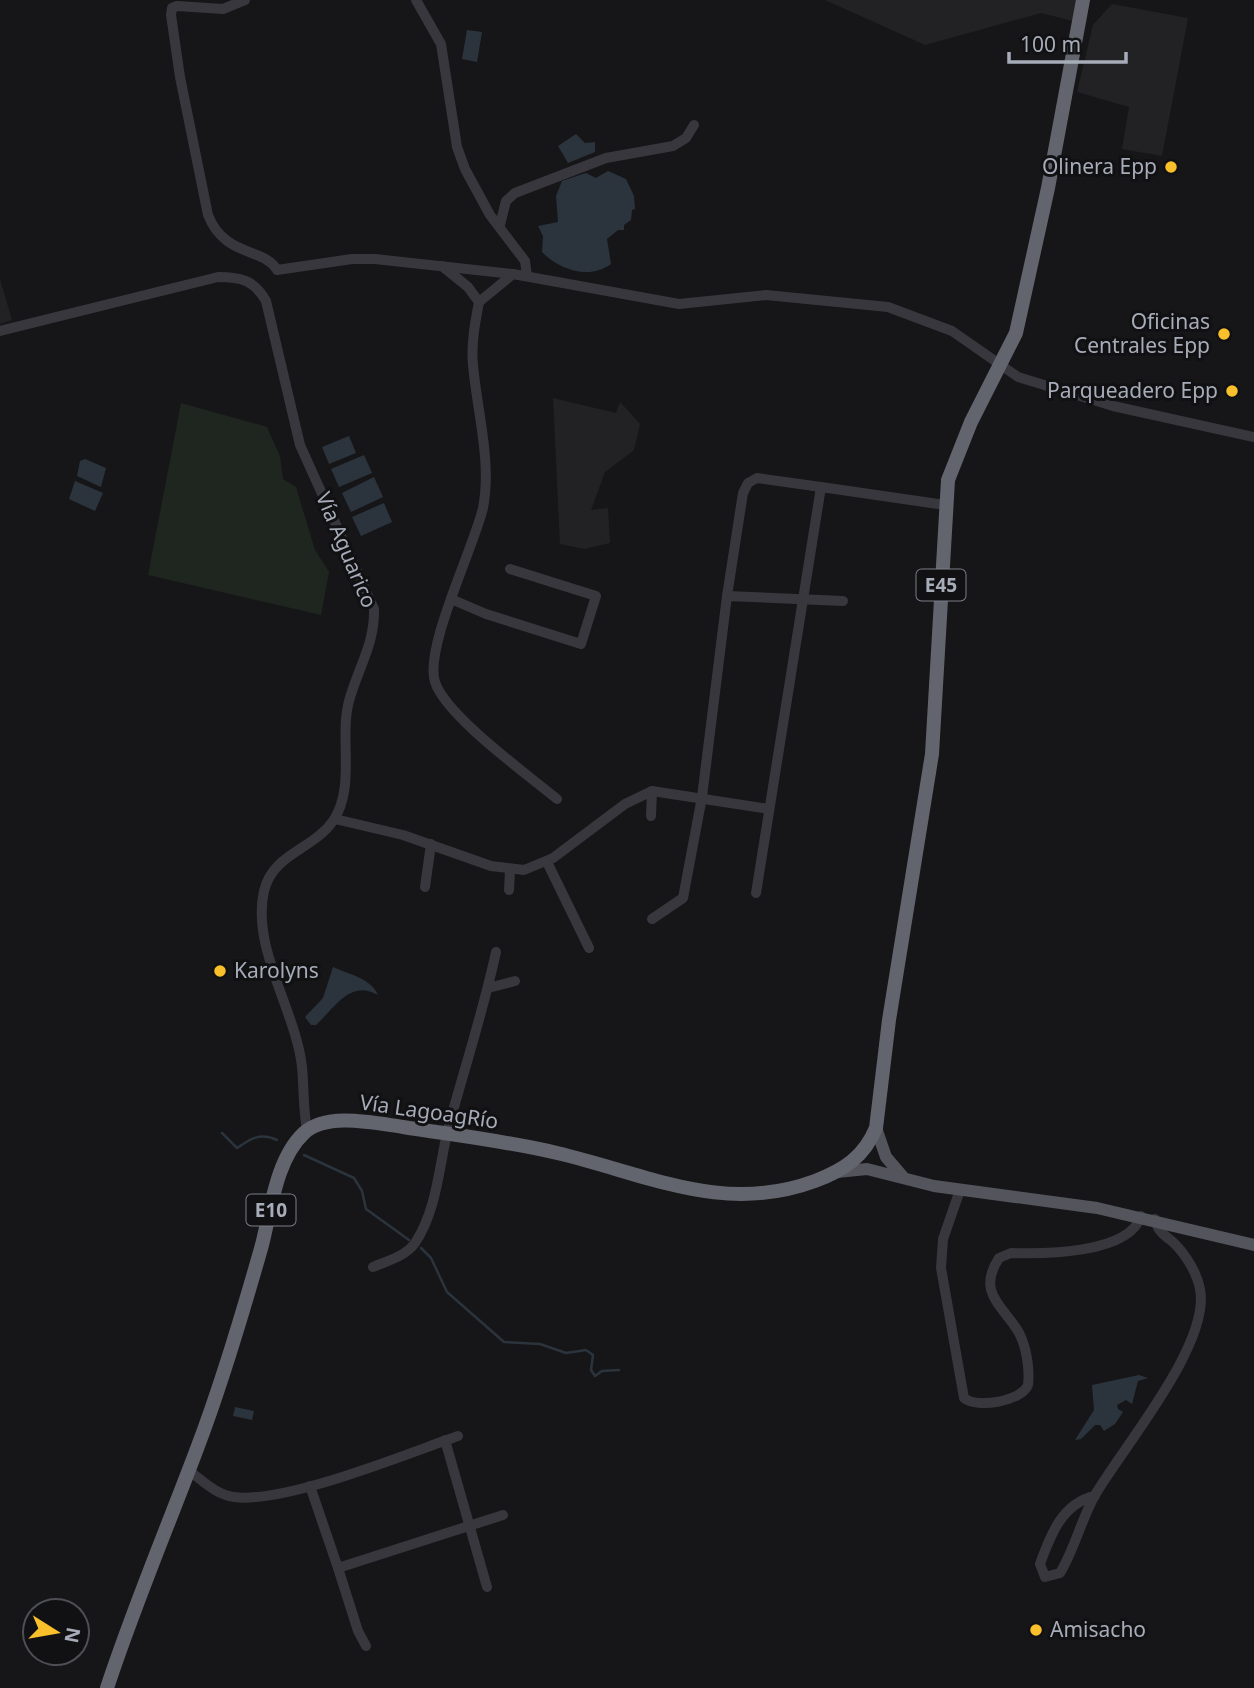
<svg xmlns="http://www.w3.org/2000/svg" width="1254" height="1688" font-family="'Noto Sans',sans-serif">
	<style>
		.built { fill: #222225 }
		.green { fill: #1e261f }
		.water { fill: #2b343d }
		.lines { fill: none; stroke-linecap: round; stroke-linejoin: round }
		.stream { stroke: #2b343d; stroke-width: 2.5 }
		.minor { stroke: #37373d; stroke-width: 10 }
		.major { stroke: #53545c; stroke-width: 12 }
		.highway { stroke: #62656e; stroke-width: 14 }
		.poi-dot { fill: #fac02c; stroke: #111113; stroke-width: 2.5 }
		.labels { text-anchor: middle; stroke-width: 6; stroke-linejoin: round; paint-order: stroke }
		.shield { fill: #111113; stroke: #7a7e87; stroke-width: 2 }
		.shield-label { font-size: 19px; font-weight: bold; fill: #a7acb9 }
		.poi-label { font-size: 21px; fill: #a7acb9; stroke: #111113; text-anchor: end }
		.street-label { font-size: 21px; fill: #a7acb9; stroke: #111113 }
	</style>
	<rect width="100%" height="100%" fill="#161618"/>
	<g class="built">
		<polygon points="825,0 1077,0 1073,21 1041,13 925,45"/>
		<polygon points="1112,4 1188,18 1162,156 1122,149 1129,107 1077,92 1093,25"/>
		<polygon points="0,279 12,320 0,324"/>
		<polygon points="553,398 616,413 620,402 640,424 634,450 605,472 591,510 608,508 610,543 584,549 560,544"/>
	</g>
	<polygon class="green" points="181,403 267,427 280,456 283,479 296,487 315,550 329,572 321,615 148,575"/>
	<g class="water">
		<polygon points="467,30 482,32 477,62 462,59"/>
		<polygon points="576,134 585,143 595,142 595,152 568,163 558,146"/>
		<path d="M 608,171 L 626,179 L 634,196 L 635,209 L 632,210 L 631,220 L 624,225 L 624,230 L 618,230 L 607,239 L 611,264 C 590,280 559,270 542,252 L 543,236 L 538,226 L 558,222 L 556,196 L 562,181 L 586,173 L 596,178 Z"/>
		<polygon points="349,436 356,453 329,464 322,447"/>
		<polygon points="364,455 372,473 339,487 331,469"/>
		<polygon points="85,459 106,468 101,487 77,476 80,461"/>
		<polygon points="374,477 383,497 351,512 342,493"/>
		<polygon points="75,481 103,493 95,511 69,499"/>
		<polygon points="384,503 392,522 361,536 352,517"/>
		<path d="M 333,967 C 348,974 371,978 378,995 C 350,978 333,1010 316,1025 L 311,1025 L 305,1017 L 323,998 Z"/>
		<polygon points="1139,1375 1148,1378 1138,1381 1132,1404 1126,1400 1117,1405 1118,1409 1123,1412 1115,1424 1104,1431 1100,1425 1095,1425 1081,1439 1075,1440 1094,1410 1092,1385"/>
		<polygon points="235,1407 254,1411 252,1420 233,1416"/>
	</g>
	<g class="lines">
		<g class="stream">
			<path d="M 222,1133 L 237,1148 C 250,1139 260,1132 277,1140"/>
			<polyline points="304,1155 354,1178 362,1191 366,1209 409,1240"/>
			<polyline points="421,1248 431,1258 447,1292 504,1342 540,1344 566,1353 586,1350 593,1355 591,1370 595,1376 602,1371 619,1370"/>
		</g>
		<g class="minor">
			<path d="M 245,0 L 223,9 L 177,6 L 172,8 L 171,15 L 180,77 L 208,215 C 225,258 264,247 277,270 L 352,259 L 375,259 L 513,274 L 679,304 L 766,295 L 888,307 L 952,331 L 1018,377 L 1113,406 L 1254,437"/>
			<polyline points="416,0 441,44 457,147 465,169 490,215 525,261 527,276"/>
			<polyline points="500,225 506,201 515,193 606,158 673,146 686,138 694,125"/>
			<polyline points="442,266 468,287 479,302"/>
			<path d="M 513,274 L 479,302 C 475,323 471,344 473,365 C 477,411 492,462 483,508 C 474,547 424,648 435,682 C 446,716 527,774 557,799"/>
			<path d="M 0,331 L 218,277 C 241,277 254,280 266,301 L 300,445 L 374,609 C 375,644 358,668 349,701 C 339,737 356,788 333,821 C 313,850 273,853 264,891 C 251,948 296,1011 302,1067 C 304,1088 303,1109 307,1130"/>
			<polyline points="727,596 743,493 748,483 757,478 821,487"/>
			<polyline points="451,599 486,614 581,644 596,596 510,569"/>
			<polyline points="651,816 652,791"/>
			<polyline points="335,819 403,835 491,866 524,870 553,858 625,804 652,791 769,809"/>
			<polyline points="547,862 589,948"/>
			<polyline points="425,887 431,844"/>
			<polyline points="509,890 510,870"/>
			<polyline points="756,893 821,487 945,505"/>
			<polyline points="652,919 683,898 702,797 727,596 843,601"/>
			<polyline points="488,988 515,981"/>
			<path d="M 960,1190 L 943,1239 L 941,1268 L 964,1398 C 977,1409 1022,1401 1028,1385 C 1030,1368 1026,1345 1018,1331 C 1001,1304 977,1292 999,1258 L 1011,1253 C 1044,1254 1129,1254 1141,1216"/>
			<path d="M 373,1267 C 387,1261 406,1256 415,1243 C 437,1210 439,1166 448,1129 C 464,1070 483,1012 496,952"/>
			<polyline points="445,1440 487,1587"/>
			<path d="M 188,1470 C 202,1480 216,1495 234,1497 C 285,1504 406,1454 458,1436"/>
			<polyline points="310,1486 338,1568 503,1515"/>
			<path d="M 1095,1496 C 1062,1503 1050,1536 1040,1564 L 1045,1577 L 1060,1573 C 1075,1548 1081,1520 1095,1495 C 1123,1447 1211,1344 1200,1289 C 1197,1273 1186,1255 1174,1243 C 1165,1235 1158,1233 1155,1219"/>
			<polyline points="338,1568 358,1631 366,1646"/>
		</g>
		<g class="major">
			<polyline points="876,1128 886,1157 903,1177"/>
			<polyline points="837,1172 867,1169 934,1186 1097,1208 1254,1245"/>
		</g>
		<path class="highway" d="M 107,1688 C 134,1606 168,1526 198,1446 C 223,1380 243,1312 262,1245 C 271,1210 276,1159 304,1133 C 327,1112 374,1123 403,1127 C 454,1135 507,1141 557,1153 C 647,1174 723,1215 815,1181 C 844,1170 864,1157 876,1128 L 889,1020 L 932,754 L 948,480 L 971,422 L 1016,333 L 1048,188 L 1083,0"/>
	</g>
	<g class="poi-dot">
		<circle cx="1171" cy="167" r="7"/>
		<circle cx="1224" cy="334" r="7"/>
		<circle cx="1232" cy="391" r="7"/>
		<circle cx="220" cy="971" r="7"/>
		<circle cx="1036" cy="1630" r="7"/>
	</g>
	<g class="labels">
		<g class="shield">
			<rect x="916.5" y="569.5" width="49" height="31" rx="5"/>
			<rect x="246.5" y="1194.5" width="49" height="31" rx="5"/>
		</g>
		<g class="shield-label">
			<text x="941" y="592">E45</text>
			<text x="271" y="1217">E10</text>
		</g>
		<g class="poi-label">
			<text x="1157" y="174">Olinera Epp</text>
			<text x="1210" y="329">Oficinas<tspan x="1210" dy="24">Centrales Epp</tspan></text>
			<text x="1218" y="398">Parqueadero Epp</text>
			<text x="234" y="978" text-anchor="start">Karolyns</text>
			<text x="1050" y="1637" text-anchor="start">Amisacho</text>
		</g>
		<g class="street-label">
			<text transform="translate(346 550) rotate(67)" y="7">Vía Aguarico</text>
			<text transform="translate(429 1112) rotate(8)" y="7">Vía LagoagRío</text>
		</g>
	</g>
	<g transform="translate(56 1632) rotate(101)"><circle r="33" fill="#111113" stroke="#4d4f55" stroke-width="2"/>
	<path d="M0-5L12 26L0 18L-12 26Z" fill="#fac02c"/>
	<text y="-10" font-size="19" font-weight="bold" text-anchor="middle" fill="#a7acb9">N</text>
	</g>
	<path d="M1009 52v10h117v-10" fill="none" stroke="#a7acb9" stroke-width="3.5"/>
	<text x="1020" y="52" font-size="21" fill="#a7acb9" stroke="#111113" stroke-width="5" paint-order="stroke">100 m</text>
</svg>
